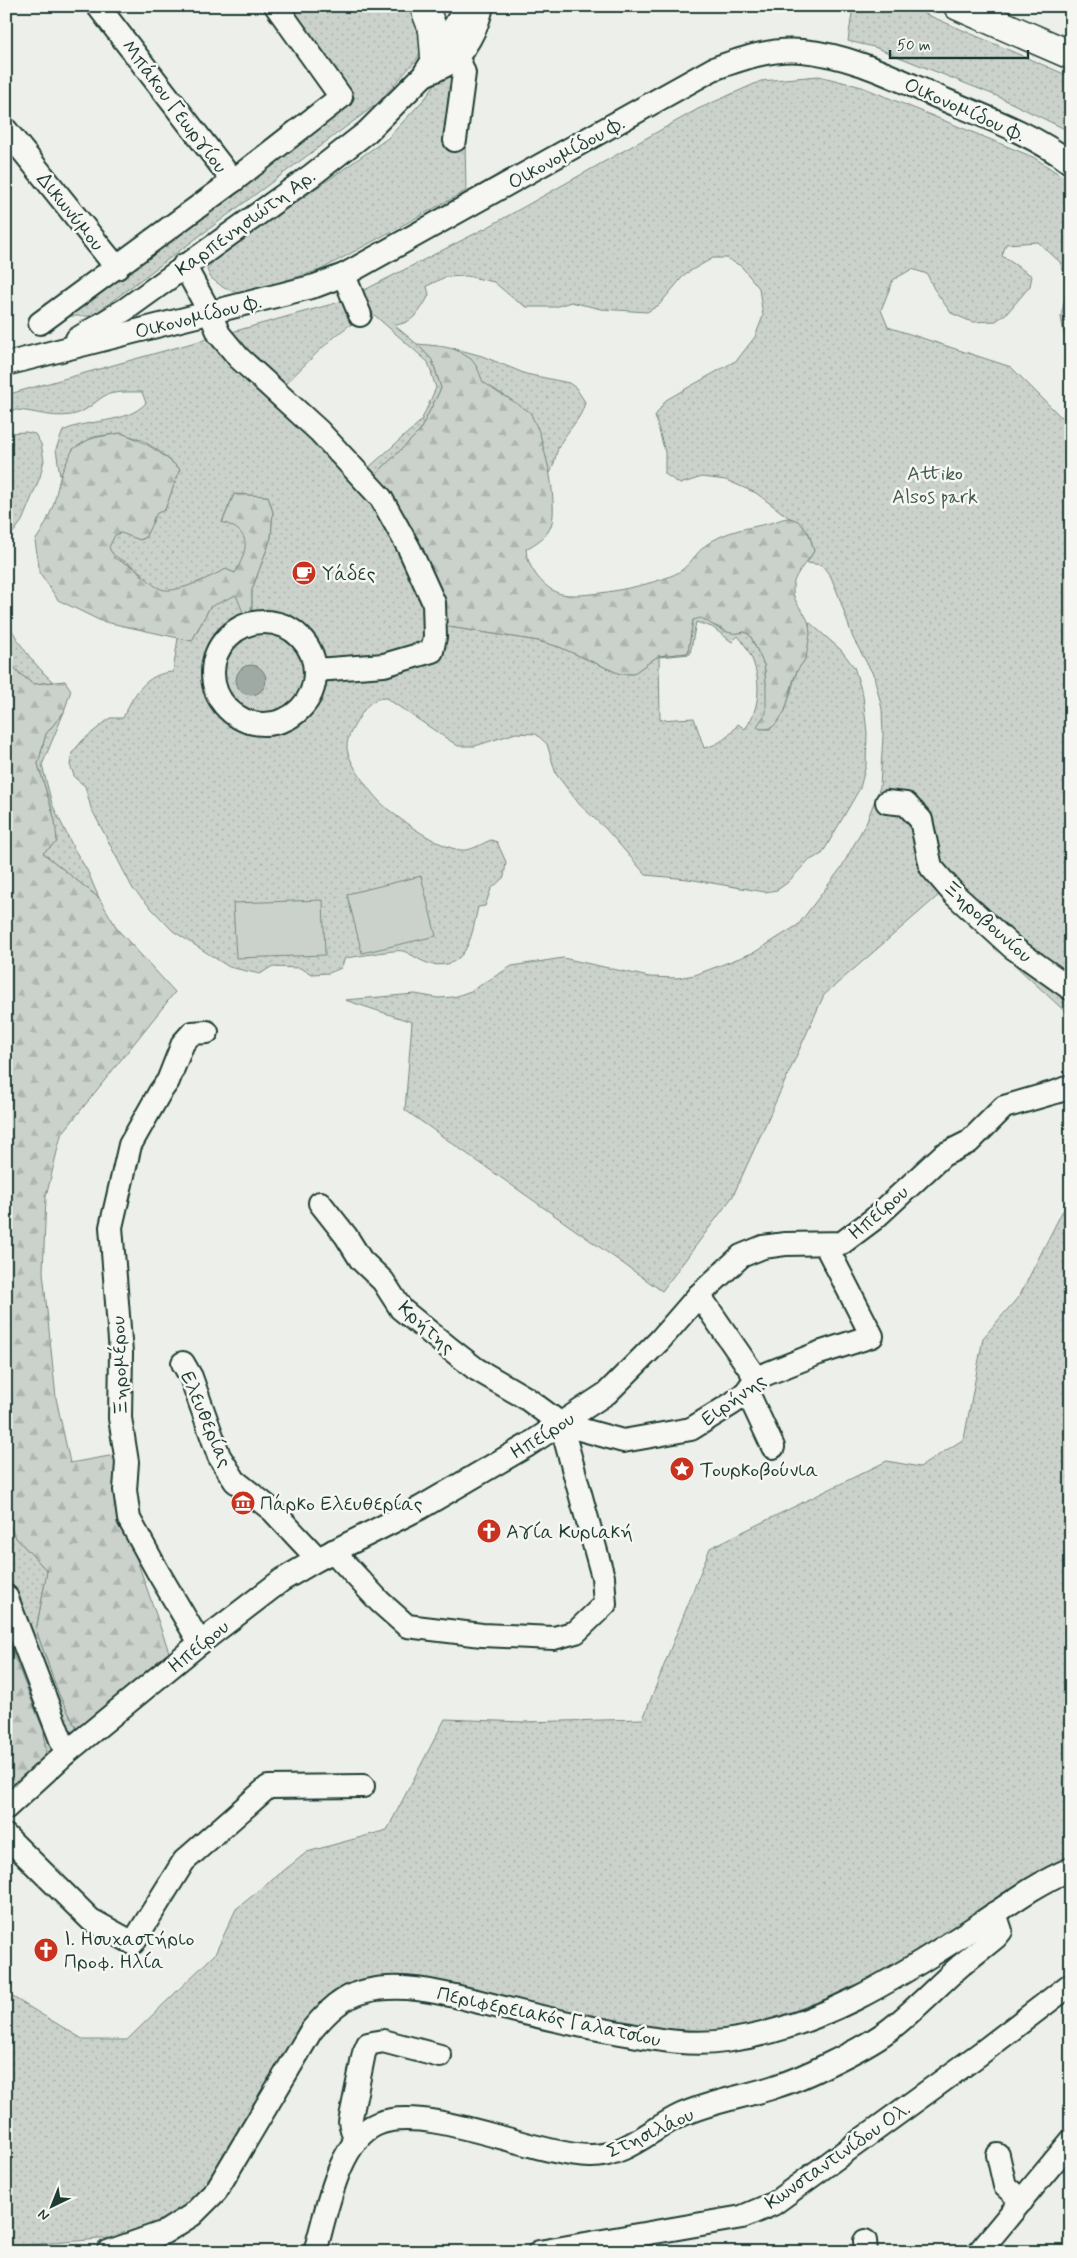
<svg xmlns="http://www.w3.org/2000/svg" width="1077" height="2258" font-family="Mynerve,sans-serif">
	<style>
		.forest { fill: url(#forest-firs); stroke: #758880 }
		.park { fill: url(#park-dots); stroke: #758880; fill-rule: evenodd }
		.pitch { fill: #cbd2cc; stroke: #758880 }
		.water { fill: #9faaa4; stroke: #6c7e77 }
		.lines { fill: none; stroke-linecap: round; stroke-linejoin: round }
		.minor-casing { stroke: #1f3d34; stroke-width: 26 }
		.major-casing { stroke: #1f3d34; stroke-width: 31 }
		.minor { stroke: #f6f6f2; stroke-width: 22 }
		.major { stroke: #f6f6f2; stroke-width: 28 }
		.labels { text-anchor: middle; stroke-width: 5; stroke-linejoin: round; paint-order: stroke }
		.street-label { font-size: 20px; fill: #1f3d34; stroke: #f6f6f2 }
		.park-label { font-size: 20px; fill: #415b52; stroke: #f6f6f2 }
		.poi-label { font-size: 20px; fill: #1f3d34; stroke: #f6f6f2; text-anchor: start }
	</style>
	<defs>
		<pattern id="forest-firs" width="22" height="20" patternUnits="userSpaceOnUse" patternTransform="scale(1.25)"><rect width="22" height="20" fill="#cbd2cc"/><path d="M5 1l3.5 6h-7zM16 11l3.5 6h-7z" fill="#aeb5b0"/></pattern>
		<pattern id="park-dots" width="8" height="8" patternUnits="userSpaceOnUse" patternTransform="scale(1.25)"><rect width="8" height="8" fill="#cbd2cc"/><path d="M2 2h.1M6 6h.1" fill="none" stroke="#aeb5b0" stroke-width="1.8" stroke-linecap="round"/></pattern>
	</defs>
	<rect width="100%" height="100%" fill="#edefea"/>
	<filter id="ink" filterUnits="userSpaceOnUse"><feTurbulence type="fractalNoise" baseFrequency=".02" numOctaves="2"/><feDisplacementMap in="SourceGraphic" scale="10" xChannelSelector="R" yChannelSelector="G"/><feConvolveMatrix kernelMatrix="1 2 1 2 8 2 1 2 1" color-interpolation-filters="sRGB"/></filter>
	<g filter="url(#ink)">
		<g class="forest">
			<path d="M 417,344 C 438,346 464,346 476,365 C 481,374 485,383 494,390 C 504,398 520,401 529,411 C 544,428 559,506 551,526 C 547,537 536,543 526,549 C 527,566 541,586 558,593 C 578,601 660,584 679,572 C 690,565 696,553 706,545 C 727,530 746,529 770,523 C 780,521 788,514 799,521 C 808,528 811,540 814,551 C 807,563 792,575 793,590 C 793,604 806,612 809,624 C 812,634 810,649 806,658 C 804,662 800,666 797,671 C 789,687 790,709 777,724 C 771,729 767,729 759,729 L 757,726 L 766,684 L 764,665 L 750,635 L 744,632 C 732,636 729,633 718,627 C 711,624 701,622 693,620 L 688,653 L 658,656 L 633,674 L 620,674 L 559,647 L 538,641 L 448,627 L 442,622 L 376,480 L 376,475 L 379,471 L 419,432 L 441,388 L 432,360 Z"/>
			<path d="M 121,433 C 145,441 161,453 180,469 L 165,510 L 154,517 C 151,526 150,536 140,540 L 134,538 L 114,558 L 135,568 L 141,575 L 185,587 L 226,569 L 235,573 L 222,523 L 234,494 L 268,496 L 273,512 L 271,538 L 252,590 L 252,610 L 244,616 L 210,607 L 192,641 L 101,621 L 58,600 L 40,573 L 35,541 C 43,530 48,519 53,506 C 58,491 61,460 74,448 C 87,437 105,436 121,433 Z"/>
			<polygon points="6,655 15,670 33,684 65,681 71,690 64,712 46,734 38,764 55,820 58,842 43,853 99,898 118,930 175,992 61,1135 46,1197 43,1272 56,1398 70,1463 115,1455 122,1517 169,1652 164,1660 80,1735 59,1695 36,1630 47,1571 16,1538 6,1519"/>
			<polygon points="6,1636 44,1731 46,1753 44,1767 19,1789 6,1775"/>
		</g>
		<g class="park">
			<path d="M 291,6 L 403,6 C 407,9 414,12 416,16 C 425,29 424,46 417,59 L 378,103 L 92,316 L 59,316 L 355,98 Z"/>
			<polygon points="853,6 907,6 1071,77 1071,132 997,96 874,47 848,41"/>
			<polygon points="440,76 453,77 444,138 465,142 466,191 320,270 240,294 224,288 211,278 207,270 214,260 388,138 427,96"/>
			<path d="M 819,76 L 862,87 L 1033,157 L 1071,182 L 1071,357 L 1065,339 L 1061,317 L 1068,283 L 1060,262 L 1038,242 L 1006,244 L 1002,256 L 1032,276 L 1030,286 L 1008,312 L 996,321 L 972,322 L 951,313 L 934,289 L 927,274 L 912,269 L 893,280 L 881,310 L 888,327 L 1011,367 L 1060,416 L 1071,421 L 1071,1017 L 939,895 L 824,995 L 733,1196 L 662,1291 L 405,1110 L 412,1022 L 345,1000 L 415,994 L 438,998 L 454,997 L 471,991 L 512,966 L 563,958 L 649,977 L 677,978 L 695,975 L 755,952 L 798,925 L 841,868 L 866,823 L 880,787 L 883,735 L 882,709 L 874,676 L 853,638 L 838,594 L 831,577 L 822,565 L 807,563 L 814,551 L 809,533 L 798,521 L 788,517 L 756,493 L 726,480 L 702,477 L 680,484 L 665,474 L 665,452 L 655,416 L 666,400 L 737,360 L 755,337 L 763,316 L 759,288 L 741,266 L 726,258 L 713,258 L 685,274 L 659,305 L 647,312 L 601,309 L 571,302 L 555,307 L 527,307 L 515,300 L 494,282 L 467,276 L 445,277 L 427,286 L 429,295 C 421,311 412,324 394,325 L 417,344 L 432,360 L 441,388 L 419,432 L 379,471 L 376,475 L 376,480 L 442,622 L 448,627 L 538,641 L 559,647 L 620,674 L 633,674 L 658,656 L 688,653 L 693,620 L 701,618 C 716,626 727,637 744,632 L 750,635 L 764,665 L 766,684 L 766,713 L 757,726 L 760,729 L 770,729 L 777,723 L 785,711 L 797,671 L 806,658 L 810,634 L 809,622 L 841,650 L 854,667 L 863,696 L 867,733 L 866,765 L 860,788 L 822,854 L 808,861 L 787,883 L 777,890 L 765,892 L 688,879 L 646,875 L 606,829 L 580,805 L 556,774 L 547,744 L 536,734 L 516,733 L 475,746 L 458,746 L 386,698 C 372,698 367,705 360,716 C 355,725 346,737 347,748 C 348,762 370,792 380,802 C 395,817 445,853 466,850 C 474,849 483,843 491,840 L 497,842 L 506,862 L 504,877 L 491,889 L 485,906 L 478,907 C 472,932 469,971 431,964 C 421,962 412,954 403,951 C 395,949 357,957 345,958 L 341,968 L 329,973 L 312,974 L 300,968 L 271,967 L 260,974 L 229,967 L 173,931 L 133,889 L 91,808 L 85,786 L 75,778 L 70,765 L 72,753 L 82,741 L 110,718 L 123,718 C 133,695 146,673 173,672 L 178,638 L 192,641 L 210,607 L 236,595 L 244,615 L 252,610 L 252,590 L 271,538 L 273,512 L 268,496 L 234,494 L 222,522 C 253,532 248,549 235,573 L 226,569 C 212,576 175,595 161,589 C 150,585 144,574 134,567 C 124,559 113,560 109,547 L 115,535 L 121,533 L 140,540 L 145,538 L 157,513 L 165,510 L 180,469 L 159,451 L 142,440 L 121,433 L 93,437 L 73,449 L 60,476 L 56,449 L 63,431 C 89,418 125,425 146,403 L 142,392 C 131,392 114,391 104,396 C 93,403 85,413 71,415 C 49,419 28,408 6,410 L 6,395 L 343,301 L 488,227 L 698,109 L 761,81 ZM 372,313 L 428,362 L 436,388 L 421,421 L 365,471 L 279,390 C 304,367 342,323 372,313 ZM 696,622 L 712,627 L 732,642 L 738,636 C 760,661 766,701 745,729 L 738,724 C 730,736 719,745 704,748 L 694,718 L 660,720 L 659,657 L 690,654 Z"/>
			<path d="M 453,348 L 482,356 L 526,374 L 569,383 L 576,388 L 585,402 C 582,419 567,430 559,446 C 555,455 555,464 550,473 L 540,434 L 530,412 L 483,382 L 477,367 L 471,359 Z"/>
			<polygon points="26,432 35,434 41,444 44,460 40,477 22,521 6,542 6,433"/>
			<path d="M 6,618 C 18,644 33,663 53,682 L 33,684 C 3,661 6,655 6,618 Z"/>
			<polygon points="64,712 42,765 52,804 74,849 87,870 99,898 43,853 57,842 55,820 38,764 46,734"/>
			<path d="M 1071,1200 L 1071,1863 L 907,1966 L 817,2011 L 691,2038 L 429,1982 C 397,1977 362,1973 334,1993 L 199,2197 L 149,2230 L 111,2238 L 6,2247 L 6,1993 L 84,2040 L 127,2040 L 215,1954 L 236,1909 L 307,1852 L 387,1830 L 445,1719 L 523,1722 L 643,1719 L 710,1548 L 887,1461 L 920,1467 L 964,1439 L 983,1338 L 1020,1295 L 1062,1212 Z"/>
			<polygon points="6,1519 16,1538 47,1571 36,1630 59,1695 80,1735 44,1767 46,1753 44,1731 6,1636"/>
		</g>
		<g class="pitch">
			<polygon points="421,876 436,936 362,953 347,894"/>
			<polygon points="323,900 325,955 236,958 233,903"/>
		</g>
		<circle class="water" cx="251" cy="680" r="15"/>
		<g class="lines">
			<defs>
				<g id="minor">
					<polyline points="98,6 233,181"/>
					<path d="M 424,75 C 431,72 439,69 446,65 C 464,55 478,26 482,6"/>
					<polyline points="6,130 117,268"/>
					<polyline points="455,140 464,73 461,65 455,58"/>
					<polyline points="184,265 210,313 219,334 239,358 319,431 381,498 409,548 434,603 435,637 432,651 384,665 316,670"/>
					<polyline points="344,275 360,315"/>
					<polyline points="40,323 233,181 341,97 276,6"/>
					<polyline points="77,339 126,309 312,175 367,132 423,76 467,6"/>
					<path d="M 6,364 L 315,286 L 344,275 L 713,69 C 741,59 771,48 802,51 C 852,55 899,80 945,100 C 988,118 1033,134 1071,163"/>
					<circle cx="264" cy="673" r="51"/>
					<polyline points="887,802 906,804 921,820 931,867 955,895 1012,947 1071,989"/>
					<polyline points="320,1203 346,1236 361,1260 383,1281 401,1309 449,1348 476,1369 526,1398 561,1424 623,1441 691,1429 733,1403 747,1391 756,1378 819,1353 872,1336 825,1244"/>
					<polyline points="699,1295 756,1378"/>
					<polyline points="183,1363 191,1377 219,1456 235,1481 272,1510 318,1559"/>
					<polyline points="747,1391 773,1447"/>
					<polyline points="333,1551 380,1602 407,1626 482,1635 554,1638 576,1632 605,1604 603,1577 561,1424"/>
					<polyline points="6,1596 66,1753"/>
					<polyline points="200,1643 158,1572 129,1519 125,1490 127,1462 120,1418 121,1353 111,1227 130,1145 160,1092 168,1081 183,1043 192,1033 207,1032"/>
					<polyline points="6,1808 66,1753 200,1643 282,1580 318,1559 420,1508 528,1445 607,1393 660,1340 699,1295 741,1256 763,1247 785,1244 842,1243 874,1219 943,1155 969,1142 1004,1107 1059,1091 1071,1086"/>
					<polyline points="6,1836 91,1920 133,1943 184,1861 268,1787 363,1786"/>
					<polyline points="355,2141 350,2122 364,2053 368,2044 383,2041 440,2056"/>
					<polyline points="998,2155 1005,2186 1022,2201"/>
					<polyline points="865,2241 866,2252"/>
					<path d="M 108,2252 L 165,2232 L 192,2215 L 216,2191 L 311,2031 C 326,2013 342,1996 366,1991 C 405,1982 446,1994 484,2003 C 531,2015 578,2026 626,2034 C 658,2040 692,2046 725,2041 C 817,2029 896,1979 972,1929 C 1004,1908 1035,1884 1071,1869"/>
					<path d="M 315,2252 C 326,2215 338,2140 377,2124 C 427,2103 532,2155 590,2156 C 624,2157 651,2129 681,2115 C 711,2101 745,2097 777,2086 C 793,2081 811,2073 827,2065 C 848,2055 870,2044 889,2030 C 914,2011 936,1987 960,1966 C 972,1956 984,1947 996,1937 L 1001,1931 L 995,1913"/>
					<polyline points="539,2252 742,2217 773,2204 981,2053 1071,1984"/>
					<polyline points="979,2252 1071,2141"/>
				</g>
				<g id="major">
					<polyline points="424,6 433,30 435,57"/>
					<polyline points="958,6 1071,55"/>
				</g>
			</defs>
			<use href="#minor" class="minor-casing"/>
			<use href="#major" class="major-casing"/>
			<use href="#minor" class="minor"/>
			<use href="#major" class="major"/>
		</g>
	</g>
	<defs>
		<symbol id="cafe-disc" viewBox="-11 -11 22 22"><circle r="9.5" fill="#c8321e" stroke="#f6f6f2"/><path d="M-5.5-4.5H6V0H3Q3 3.5 0 3.5H-2.5Q-5.5 3.5-5.5 0ZM3-3.2v2h1.7v-2ZM-6 4.5H4V6H-6Z" fill="#fff"/></symbol>
		<symbol id="sight-disc" viewBox="-11 -11 22 22"><circle r="9.5" fill="#c8321e" stroke="#f6f6f2"/><path d="M0-6L1.8-2.2L6-1.7L2.9 1.2L3.7 5.4L0 3.3L-3.7 5.4L-2.9 1.2L-6-1.7L-1.8-2.2Z" fill="#fff"/></symbol>
		<symbol id="museum-disc" viewBox="-11 -11 22 22"><circle r="9.5" fill="#c8321e" stroke="#f6f6f2"/><path d="M0-6L6-3V-2H-6V-3ZM-5-1h2V3h-2ZM-1-1h2V3h-2ZM3-1h2V3H3ZM-6 4H6V6H-6Z" fill="#fff"/></symbol>
		<symbol id="church-disc" viewBox="-11 -11 22 22"><circle r="9.5" fill="#c8321e" stroke="#f6f6f2"/><path d="M-1.2-6h2.4v3.5h3.3v2.4h-3.3V6h-2.4V-.1h-3.3v-2.4h3.3Z" fill="#fff"/></symbol>
	</defs>
	<g fill-rule="evenodd">
		<use href="#cafe-disc" x="290" y="559" width="28" height="28"/>
		<use href="#sight-disc" x="668" y="1455" width="28" height="28"/>
		<use href="#museum-disc" x="229" y="1489" width="28" height="28"/>
		<use href="#church-disc" x="475" y="1517" width="28" height="28"/>
		<use href="#church-disc" x="32" y="1936" width="28" height="28"/>
	</g>
	<g class="labels">
		<g class="street-label">
			<text transform="translate(175 106) rotate(53)" y="7">Μπάκου Γεωργίου</text>
			<text transform="translate(965 109) rotate(24)" y="7">Οικονομίδου Φ.</text>
			<text transform="translate(566 152) rotate(-29)" y="7">Οικονομίδου Φ.</text>
			<text transform="translate(71 211) rotate(51)" y="7">Δικωνύμου</text>
			<text transform="translate(245 222) rotate(-36)" y="7">Καρπενησιώτη Αρ.</text>
			<text transform="translate(198 316) rotate(-14)" y="7">Οικονομίδου Φ.</text>
			<text transform="translate(988 921) rotate(42)" y="7">Ξηροβουνίου</text>
			<text transform="translate(878 1212) rotate(-41)" y="7">Ηπείρου</text>
			<text transform="translate(427 1327) rotate(42)" y="7">Κρήτης</text>
			<text transform="translate(119 1366) rotate(-92)" y="7">Ξηρομέρου</text>
			<text transform="translate(733 1399) rotate(-36)" y="7">Ειρήνης</text>
			<text transform="translate(207 1419) rotate(67)" y="7">Ελευθερίας</text>
			<text transform="translate(542 1435) rotate(-32)" y="7">Ηπείρου</text>
			<text transform="translate(198 1646) rotate(-39)" y="7">Ηπείρου</text>
			<text transform="translate(549 2016) rotate(12)" y="7">Περιφερειακός Γαλατσίου</text>
			<text transform="translate(650 2132) rotate(-25)" y="7">Στησιλάου</text>
			<text transform="translate(837 2155) rotate(-35)" y="7">Κωνσταντινίδου Ολ.</text>
		</g>
		<g class="park-label">
			<text x="935" y="480">Attiko<tspan x="935" dy="23">Alsos park</tspan></text>
		</g>
		<g class="poi-label">
			<text x="322" y="580">Υάδες</text>
			<text x="700" y="1476">Τουρκοβούνια</text>
			<text x="260" y="1510">Πάρκο Ελευθερίας</text>
			<text x="506" y="1538">Αγία Κυριακή</text>
			<text x="64" y="1945">Ι. Ησυχαστήριο<tspan x="64" dy="23">Προφ. Ηλία</tspan></text>
		</g>
	</g>
	<rect width="1077" height="2258" fill="none" stroke="#f6f6f2" stroke-width="25"/>
	<rect x="12" y="12" width="1052" height="2233" fill="none" stroke="#1f3d34" stroke-width="2" filter="url(#ink)"/>
	<g transform="translate(52 2206) rotate(223)" stroke="#f6f6f2" stroke-width="4" paint-order="stroke">
	<path d="M0-4L9 19L0 12L-9 19Z" fill="#1f3d34"/>
	<text y="-8" font-size="14" font-weight="bold" text-anchor="middle" fill="#1f3d34">N</text>
	</g>
	<path d="M890 50v8h138v-8" fill="none" stroke="#1f3d34" stroke-width="2.5"/>
	<text x="897" y="50" font-size="15" fill="#1f3d34" stroke="#f6f6f2" stroke-width="4" paint-order="stroke">50 m</text>
</svg>
